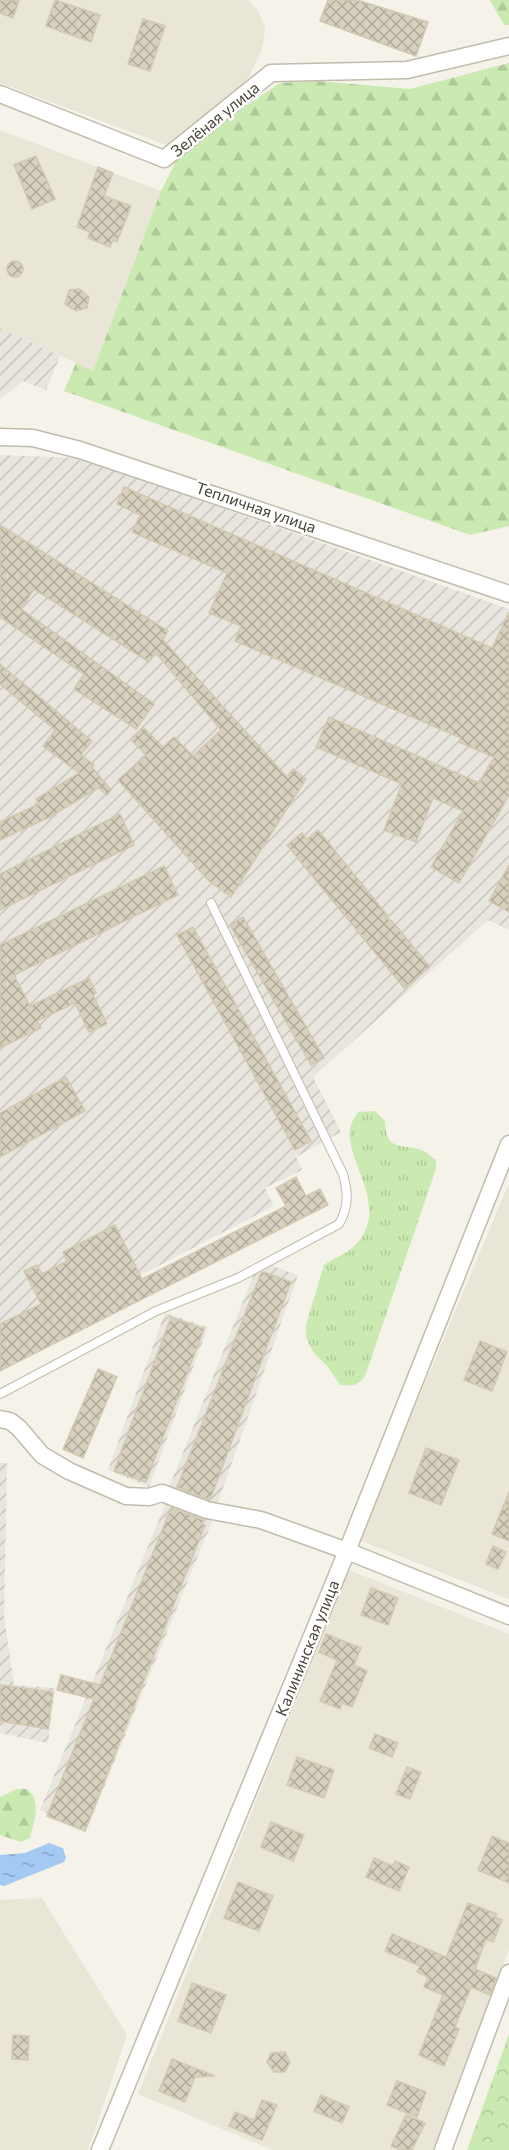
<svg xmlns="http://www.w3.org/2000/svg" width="509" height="2150" font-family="Commissioner,sans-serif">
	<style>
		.residential { fill: #e9e5d7 }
		.industrial { fill: url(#industrial-furrows) }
		.grass { fill: url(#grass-tufts) }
		.forest { fill: url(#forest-firs) }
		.park { fill: url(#park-crowns) }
		.water { fill: url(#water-ripples) }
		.building { fill: url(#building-cross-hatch); stroke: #d2c9b1; stroke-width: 1.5 }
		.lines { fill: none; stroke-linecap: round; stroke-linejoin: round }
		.service-casing { stroke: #c1bcab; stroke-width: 10 }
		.minor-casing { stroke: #c1bcab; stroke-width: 19 }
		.service { stroke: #fff; stroke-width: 8 }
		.minor { stroke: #fff; stroke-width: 16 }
		.labels { text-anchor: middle; stroke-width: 5; stroke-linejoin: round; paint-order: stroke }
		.street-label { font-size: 16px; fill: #494437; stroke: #fff }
	</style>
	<defs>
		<pattern id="industrial-furrows" width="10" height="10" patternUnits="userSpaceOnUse" patternTransform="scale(1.5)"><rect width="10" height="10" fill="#e8e4de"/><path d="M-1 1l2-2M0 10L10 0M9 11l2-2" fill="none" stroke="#c8c5bf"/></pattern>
		<pattern id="grass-tufts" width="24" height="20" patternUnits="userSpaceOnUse" patternTransform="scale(1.5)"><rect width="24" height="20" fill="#caeab1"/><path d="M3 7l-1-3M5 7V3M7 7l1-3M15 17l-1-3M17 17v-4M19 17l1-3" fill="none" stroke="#afca99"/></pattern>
		<pattern id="forest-firs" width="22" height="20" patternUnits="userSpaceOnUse" patternTransform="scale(1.5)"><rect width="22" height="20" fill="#caeab1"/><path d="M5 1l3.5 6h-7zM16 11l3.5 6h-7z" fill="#afca99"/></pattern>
		<pattern id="park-crowns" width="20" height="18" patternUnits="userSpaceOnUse" patternTransform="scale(1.5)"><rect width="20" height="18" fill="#caeab1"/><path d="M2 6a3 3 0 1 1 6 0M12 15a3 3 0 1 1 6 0" fill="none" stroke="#afca99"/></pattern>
		<pattern id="water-ripples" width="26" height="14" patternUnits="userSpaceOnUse" patternTransform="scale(1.5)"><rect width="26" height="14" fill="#a4caf3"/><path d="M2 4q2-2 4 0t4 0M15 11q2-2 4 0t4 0" fill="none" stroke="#88a6c6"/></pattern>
		<pattern id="building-cross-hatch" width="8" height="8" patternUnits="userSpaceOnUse" patternTransform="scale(1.5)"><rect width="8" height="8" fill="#d7d0be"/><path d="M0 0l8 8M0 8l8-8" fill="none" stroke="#b0aa9b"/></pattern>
	</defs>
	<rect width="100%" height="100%" fill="#f5f3e9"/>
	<g class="residential">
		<polygon points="0,0 248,0 258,10 265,27 264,39 261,53 246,82 166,145 0,83"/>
		<polygon points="0,130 161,191 93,371 0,328"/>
		<polygon points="509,1183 509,1599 359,1540"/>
		<polygon points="349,1570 509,1634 509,1950 434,2150 273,2150 138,2094"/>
		<polygon points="42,1898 127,2035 88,2150 0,2150 0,1900"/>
	</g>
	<g class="industrial">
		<polygon points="0,328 60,356 46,390 23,381 0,399"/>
		<polygon points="0,455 80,458 509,609 509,930 488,920 313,1077 341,1132 296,1157 302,1170 265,1188 274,1206 0,1348"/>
		<polygon points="259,1261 298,1275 216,1508 168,1490"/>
		<polygon points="165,1313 208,1327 149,1487 108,1470"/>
		<polygon points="0,1463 7,1463 4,1617 14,1685 55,1688 48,1743 0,1733"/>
		<polygon points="167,1500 213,1519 86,1832 40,1810"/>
	</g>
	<path class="grass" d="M 375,1111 L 385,1121 C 386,1154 402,1142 424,1151 C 428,1153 432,1158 436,1160 L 436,1169 L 365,1376 C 358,1386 352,1386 340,1385 L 328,1367 L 313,1352 L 306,1337 L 306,1325 L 324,1265 C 333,1259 344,1255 352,1248 C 396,1209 341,1159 351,1125 C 352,1121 356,1116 358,1112 Z"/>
	<g class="forest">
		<polygon points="490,0 509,0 509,25 504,25"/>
		<polygon points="509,63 509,526 470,535 64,391 76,363 93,371 161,191 182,149 280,83 317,81 410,89"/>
		<path d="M 17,1789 L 27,1789 C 42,1800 34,1823 30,1838 L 21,1842 L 0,1835 L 0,1797 Z"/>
	</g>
	<polygon class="park" points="509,2034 509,2150 467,2150"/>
	<polygon class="water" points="49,1843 63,1848 66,1858 64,1862 4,1886 0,1885 0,1855 25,1853"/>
	<g class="building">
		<polygon points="0,0 19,0 13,18 0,13"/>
		<polygon points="55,0 100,15 91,42 46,26"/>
		<polygon points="328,0 357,0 428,22 416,56 320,21"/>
		<polygon points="143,19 165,26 150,71 128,64"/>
		<polygon points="36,156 55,199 32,209 14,165"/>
		<polygon points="98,167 113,173 104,196 131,206 117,242 113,240 110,247 88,238 90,232 77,227"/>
		<circle cx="15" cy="269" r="8"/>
		<polygon points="80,289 89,297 87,308 76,311 65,304 69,290"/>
		<polygon points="124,487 492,648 509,612 509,795 459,883 431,867 463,811 433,798 416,842 384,830 402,784 316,747 329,717 479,783 494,757 459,742 461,738 235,641 241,626 209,613 227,573 132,532 140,515 117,504"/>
		<polygon points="0,525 168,631 163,640 287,777 293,769 306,779 231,897 209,881 118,780 146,755 131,740 143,727 163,747 174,737 193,756 221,730 155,652 149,662 34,589 21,609 154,704 136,729 74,689 84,674 0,617"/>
		<polygon points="0,664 92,741 81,755 94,765 92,767 111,790 107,795 98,788 48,818 0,840 0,822 39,804 36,799 79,773 43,746 55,730 0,684"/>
		<polygon points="120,814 134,845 0,910 0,874"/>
		<polygon points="318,830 387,915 386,918 392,921 430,967 404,988 287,845 302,833 307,839"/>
		<polygon points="509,865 509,912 489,901"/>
		<polygon points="164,866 178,895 14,975 30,1006 89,978 96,993 93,995 107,1024 89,1032 75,1003 37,1021 41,1028 0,1048 0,945"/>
		<polygon points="243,917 324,1058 311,1065 230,925"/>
		<polygon points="193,927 311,1141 295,1150 177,935"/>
		<polygon points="66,1077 85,1111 0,1157 0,1113"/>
		<polygon points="296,1177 306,1196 320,1189 328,1205 0,1371 0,1324 41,1304 24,1271 37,1265 42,1274 67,1261 63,1252 115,1225 142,1279 286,1206 276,1188"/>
		<polygon points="264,1272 291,1282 210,1500 177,1487 261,1273"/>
		<polygon points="171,1317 204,1329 146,1482 114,1471"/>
		<polygon points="480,1341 507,1352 492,1391 464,1380"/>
		<polygon points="98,1369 117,1377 83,1458 63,1449"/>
		<polygon points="426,1448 459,1460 441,1505 409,1493"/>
		<polygon points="509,1492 509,1541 492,1534"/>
		<polygon points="171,1508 203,1520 202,1524 205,1525 85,1831 47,1816 94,1699 57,1690 61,1675 100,1685"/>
		<polygon points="493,1546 506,1552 498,1569 486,1564"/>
		<polygon points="371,1588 398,1598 388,1625 361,1615"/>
		<polygon points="326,1634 361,1648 354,1665 367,1671 352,1707 342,1703 340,1709 320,1701 337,1660 319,1652"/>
		<polygon points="0,1685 53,1692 48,1729 0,1721"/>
		<polygon points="375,1734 398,1743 392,1757 369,1748"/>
		<polygon points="297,1757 334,1770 324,1798 287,1785"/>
		<polygon points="407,1767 421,1772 410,1799 396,1794"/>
		<polygon points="271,1822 304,1835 293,1861 261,1847"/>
		<polygon points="492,1836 509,1843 509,1883 478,1870"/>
		<polygon points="374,1858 393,1866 395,1861 409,1867 399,1891 366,1877"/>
		<polygon points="238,1882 273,1896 259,1931 224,1918"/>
		<polygon points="468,1903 497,1914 495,1917 502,1920 493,1942 486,1939 475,1969 496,1978 490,1995 471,1987 455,2027 459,2029 444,2066 419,2055 443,1995 424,1987 428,1977 417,1972 420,1966 385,1951 392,1934 446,1957"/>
		<polygon points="192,1983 226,1995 211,2033 178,2021"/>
		<polygon points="13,2035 29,2036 28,2060 12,2059"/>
		<polygon points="285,2052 290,2062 285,2072 274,2072 267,2062 271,2053"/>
		<polygon points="172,2059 215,2076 195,2077 185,2102 159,2091"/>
		<polygon points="397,2081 426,2092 417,2117 387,2105"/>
		<polygon points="321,2095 349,2107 342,2123 314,2111"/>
		<polygon points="262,2100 277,2105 262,2140 229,2126 235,2112 254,2120"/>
		<polygon points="406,2115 425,2123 412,2150 401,2150 391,2146"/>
	</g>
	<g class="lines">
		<defs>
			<path id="service" d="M 0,1394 L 156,1311 L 238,1278 L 339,1224 C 349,1207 348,1192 343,1174 L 211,903"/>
			<g id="minor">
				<polyline points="0,94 164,159 271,73 407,70 509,46"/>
				<polyline points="0,437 33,438 80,450 509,594"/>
				<polyline points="0,1419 10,1421 19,1428 42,1455 69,1471 126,1496 149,1497 162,1493 207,1510 261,1520 347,1551 509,1616"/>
				<polyline points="100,2150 347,1551 509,1144"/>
				<polyline points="443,2150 509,1973"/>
			</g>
		</defs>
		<use href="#service" class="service-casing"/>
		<use href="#minor" class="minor-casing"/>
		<use href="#service" class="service"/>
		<use href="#minor" class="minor"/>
	</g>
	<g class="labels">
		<g class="street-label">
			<text transform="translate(215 119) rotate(-39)" y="6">Зелёная улица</text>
			<text transform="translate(256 507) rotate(19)" y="6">Тепличная улица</text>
			<text transform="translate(307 1648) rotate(-68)" y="6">Калининская улица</text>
		</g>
	</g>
</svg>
